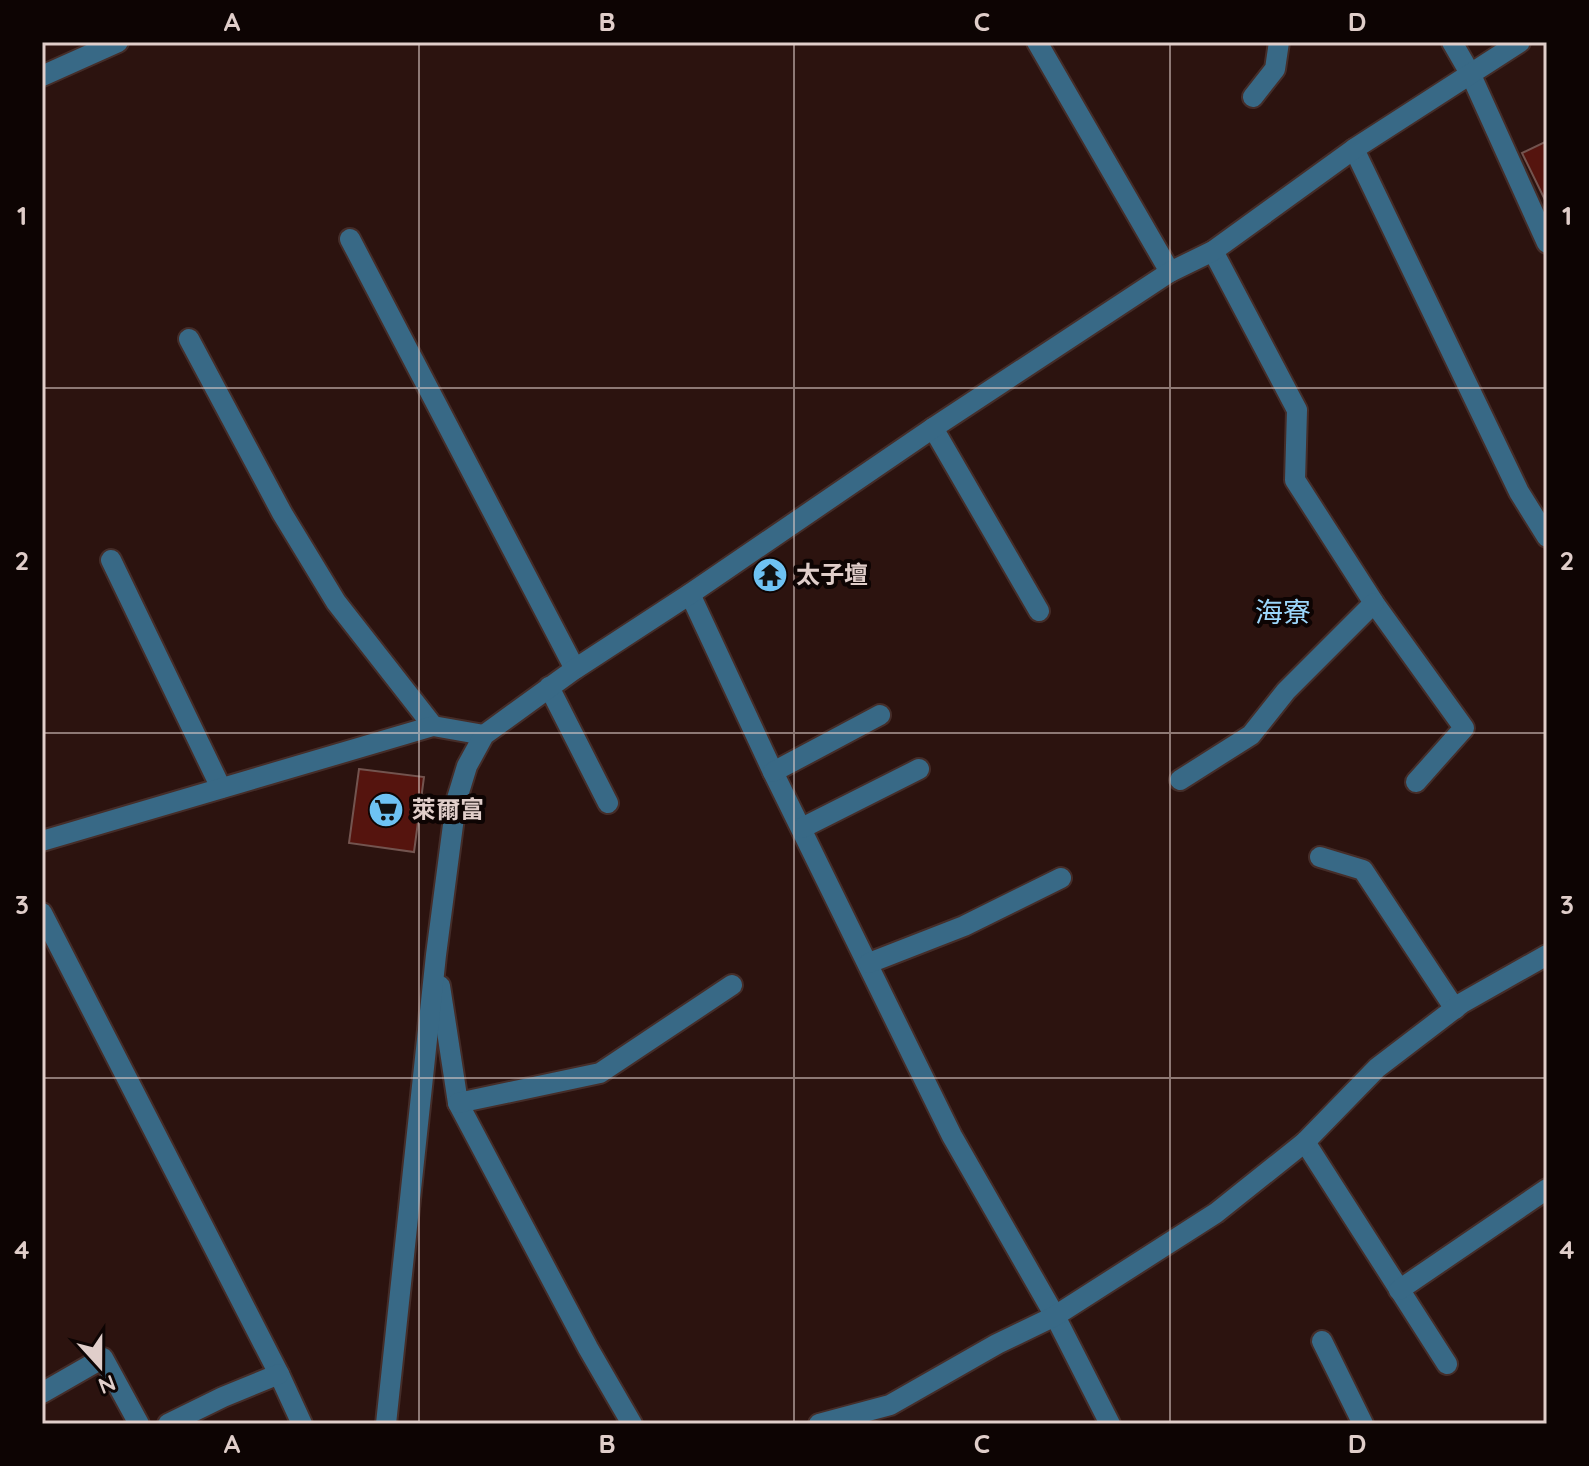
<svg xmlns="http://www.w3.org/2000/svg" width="1589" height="1466" font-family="Quicksand,'Noto Sans TC',sans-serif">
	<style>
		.building { fill: #55140e; stroke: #73544f; stroke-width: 2 }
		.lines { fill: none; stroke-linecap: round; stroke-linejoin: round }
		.minor-casing { stroke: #452d29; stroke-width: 24 }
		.minor { stroke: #386986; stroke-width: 20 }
		.grid { fill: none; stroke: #e0ceca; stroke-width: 2; stroke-opacity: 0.55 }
		.labels { text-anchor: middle; stroke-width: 8; stroke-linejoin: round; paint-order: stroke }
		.poi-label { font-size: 24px; font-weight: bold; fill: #e0ceca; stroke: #0d0403; text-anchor: start }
		.quarter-label { font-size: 28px; fill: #9cd7fc; stroke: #0d0403 }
		.neatline { fill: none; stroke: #e0ceca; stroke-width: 3 }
		.grid-label { font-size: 26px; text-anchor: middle; font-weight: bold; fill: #e0ceca }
	</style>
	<rect width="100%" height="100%" fill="#2c130f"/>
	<g class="building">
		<polygon points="1547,141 1547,204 1522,153"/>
		<polygon points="359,769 424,777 414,852 349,843"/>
	</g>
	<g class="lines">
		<defs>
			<g id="minor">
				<polyline points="1037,42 1170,272"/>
				<polyline points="1452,42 1471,75 1547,243"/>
				<polyline points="42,76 118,42"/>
				<polyline points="1253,97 1275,69 1279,42"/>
				<polyline points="1354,149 1519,492 1547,537"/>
				<polyline points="350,239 575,669"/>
				<polyline points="1213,251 1297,410 1295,480 1374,603 1464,728 1416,782"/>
				<polyline points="189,339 282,513 336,602 433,726"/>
				<polyline points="933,428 1039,611"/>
				<polyline points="111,560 221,788"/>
				<polyline points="690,594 773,772 952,1136 1055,1316 1110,1424"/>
				<polyline points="549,687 608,803"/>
				<polyline points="773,772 880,715"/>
				<polyline points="1180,780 1251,735 1286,691 1374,603"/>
				<polyline points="802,828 919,769"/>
				<polyline points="42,841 433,726 484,735"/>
				<polyline points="1320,857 1363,870 1455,1009"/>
				<polyline points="42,913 279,1374 302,1424"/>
				<polyline points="869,963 964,926 1061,878"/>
				<polyline points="440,986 458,1103 588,1348 632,1424"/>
				<polyline points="458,1103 600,1073 732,985"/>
				<polyline points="1305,1142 1447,1364"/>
				<polyline points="1399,1290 1547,1189"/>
				<polyline points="1322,1341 1363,1424"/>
				<polyline points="42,1393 103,1358 139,1424"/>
				<polyline points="168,1424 223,1397 279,1374"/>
				<polyline points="386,1424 436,955 456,802 467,766 484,735 575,669 690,594 933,428 1170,272 1213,251 1354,149 1520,42"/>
				<polyline points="819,1424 890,1405 997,1344 1055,1316 1216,1213 1305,1142 1377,1068 1462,1003 1547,955"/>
			</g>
		</defs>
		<use href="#minor" class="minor-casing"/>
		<use href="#minor" class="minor"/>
	</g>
	<path class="grid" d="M 419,42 L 419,1424M 794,42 L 794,1424M 1170,42 L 1170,1424M 42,388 L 1547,388M 42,733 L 1547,733M 42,1078 L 1547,1078"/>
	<defs>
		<symbol id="temple-disc" viewBox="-11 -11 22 22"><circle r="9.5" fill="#6ec2f3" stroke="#0d0403"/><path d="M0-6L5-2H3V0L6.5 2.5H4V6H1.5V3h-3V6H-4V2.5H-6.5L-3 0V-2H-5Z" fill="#111"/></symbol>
		<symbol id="supermarket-disc" viewBox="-11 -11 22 22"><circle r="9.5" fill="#6ec2f3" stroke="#0d0403"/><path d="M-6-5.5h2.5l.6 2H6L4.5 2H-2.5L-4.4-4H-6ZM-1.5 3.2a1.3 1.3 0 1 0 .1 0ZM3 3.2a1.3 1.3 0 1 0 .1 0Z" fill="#111"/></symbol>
	</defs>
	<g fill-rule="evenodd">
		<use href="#temple-disc" x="750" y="555" width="40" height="40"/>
		<use href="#supermarket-disc" x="366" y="790" width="40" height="40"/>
	</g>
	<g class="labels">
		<g class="poi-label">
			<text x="796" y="583">太子壇</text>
			<text x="412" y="818">萊爾富</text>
		</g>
		<g class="quarter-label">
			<text x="1283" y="622">海寮</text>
		</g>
	</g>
	<rect width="1589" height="1466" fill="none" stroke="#0d0403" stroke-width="88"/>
	<g transform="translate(100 1366) rotate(159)" stroke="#0d0403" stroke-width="6" paint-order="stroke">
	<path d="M0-6L14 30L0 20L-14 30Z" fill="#e0ceca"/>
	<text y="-12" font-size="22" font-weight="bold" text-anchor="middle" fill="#e0ceca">N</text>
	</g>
	<rect x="44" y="44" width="1501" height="1378" class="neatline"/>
	<g class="grid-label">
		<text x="232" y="31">A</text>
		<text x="607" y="31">B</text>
		<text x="982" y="31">C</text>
		<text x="1357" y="31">D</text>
		<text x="22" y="225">1</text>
		<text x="1567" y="225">1</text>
		<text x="22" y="570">2</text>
		<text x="1567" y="570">2</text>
		<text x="22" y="914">3</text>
		<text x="1567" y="914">3</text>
		<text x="22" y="1259">4</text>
		<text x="1567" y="1259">4</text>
		<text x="232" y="1453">A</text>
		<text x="607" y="1453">B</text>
		<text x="982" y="1453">C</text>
		<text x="1357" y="1453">D</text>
	</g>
</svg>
